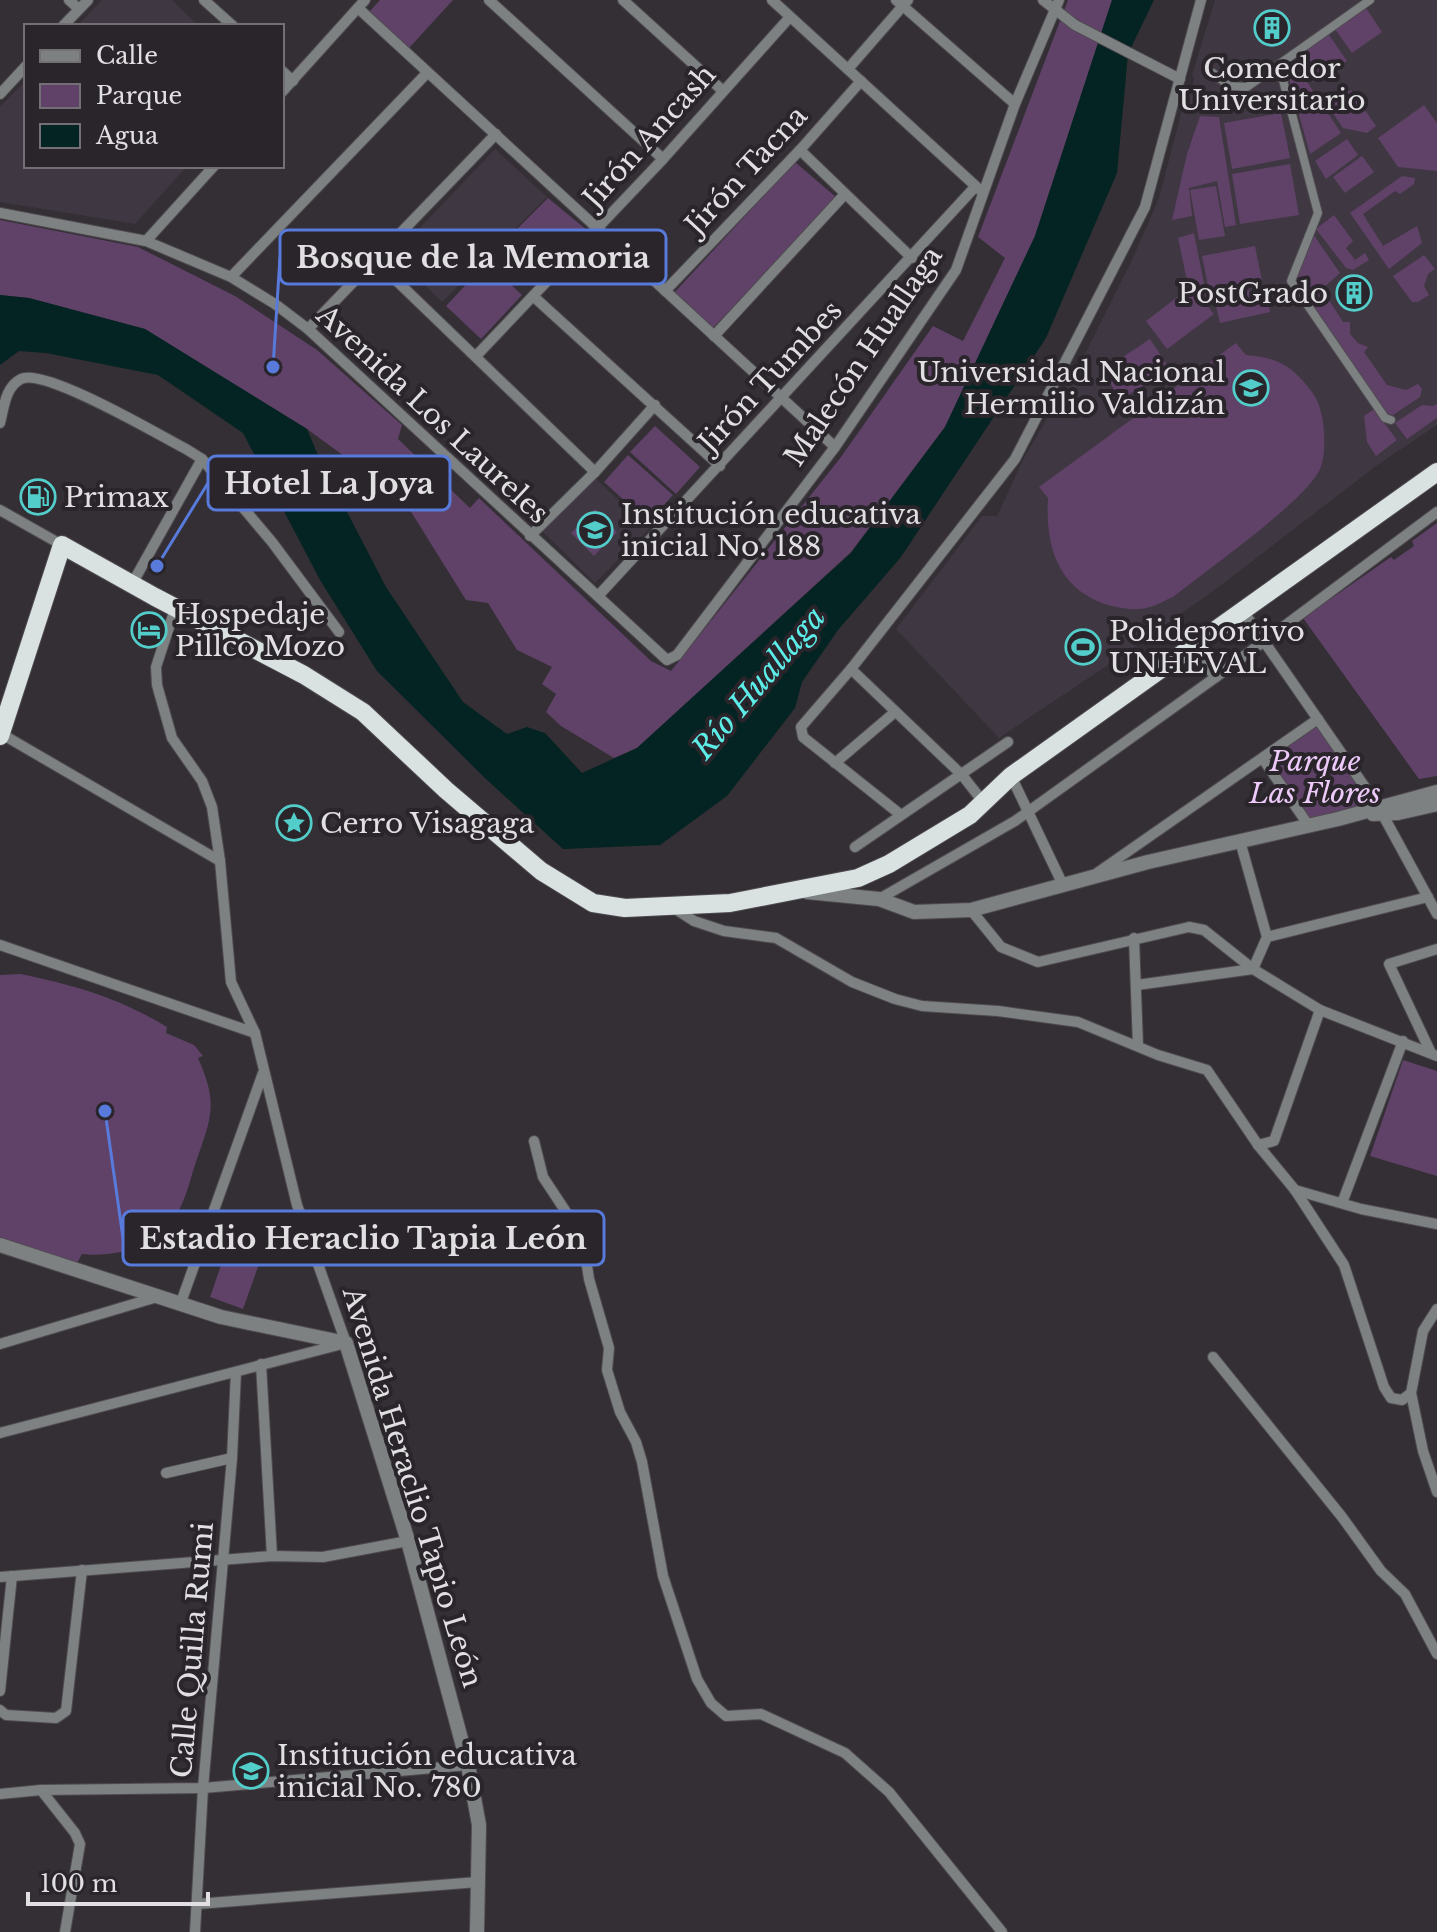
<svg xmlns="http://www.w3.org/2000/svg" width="1437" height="1932" font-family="'Libre Baskerville',serif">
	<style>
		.built { fill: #3f3741 }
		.green { fill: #604269 }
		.water { fill: #042423 }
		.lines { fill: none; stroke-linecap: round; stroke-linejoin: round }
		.pedestrian-casing { stroke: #4f4b50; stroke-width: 10 }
		.minor-casing { stroke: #4f4b50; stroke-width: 12 }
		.tertiary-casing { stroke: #4f4b50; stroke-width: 16 }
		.trunk-casing { stroke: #4f4b50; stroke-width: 20 }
		.pedestrian { stroke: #7d8181; stroke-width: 8 }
		.minor { stroke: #7d8181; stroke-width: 10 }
		.tertiary { stroke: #7d8181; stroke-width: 14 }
		.trunk { stroke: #d9e2e1; stroke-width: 18 }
		.labels { text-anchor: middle; stroke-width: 8; stroke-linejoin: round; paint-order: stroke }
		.poi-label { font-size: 28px; fill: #e1dfe2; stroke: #29252a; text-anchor: start }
		.street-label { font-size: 28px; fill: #e1dfe2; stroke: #29252a }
		.park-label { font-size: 28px; font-style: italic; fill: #edcaf9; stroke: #29252a }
		.water-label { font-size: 30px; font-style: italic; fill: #5dede9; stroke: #29252a }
		.leader { fill: none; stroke: #587adb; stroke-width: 3 }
		.callout-dot { fill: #587adb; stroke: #29252a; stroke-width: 3 }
		.callout { fill: #29252a; stroke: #587adb; stroke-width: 3 }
		.callout-label { font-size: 30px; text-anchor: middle; font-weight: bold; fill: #e1dfe2 }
	</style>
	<rect width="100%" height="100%" fill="#332f34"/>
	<g class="built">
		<polygon points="102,0 172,0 199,26 77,26"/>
		<polygon points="1215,0 1437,0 1437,425 1376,466 1220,586 1129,651 999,738 896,629 982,516 997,516 1025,456 1086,352 1131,262 1159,198 1186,94 1191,92 1194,79 1192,75"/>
		<polygon points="26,80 26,166 187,166 135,224 0,202 0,107"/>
		<polygon points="495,149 547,197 442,302 394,255"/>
		<polygon points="594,477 649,529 595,583 542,531"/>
	</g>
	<g class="green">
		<polygon points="380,0 453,0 409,48 369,12"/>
		<polygon points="1068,0 1112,0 1035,236 945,427 851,552 637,748 614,758 561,726 546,712 556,694 542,684 552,667 517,650 488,603 466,600 403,499 307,429 145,329 29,298 0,295 0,220 138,247 235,296 317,350 402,425 398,439 470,508 479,498 651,661 671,671 841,457 933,326 963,341 1005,258 978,237"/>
		<polygon points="1366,8 1382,32 1352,53 1335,29"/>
		<polygon points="1329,35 1347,61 1314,83 1296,57"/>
		<polygon points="1294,62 1341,133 1310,154 1286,68"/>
		<polygon points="1351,90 1376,126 1367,133 1343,128 1328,106"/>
		<polygon points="1424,105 1437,123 1437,171 1398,167 1378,138"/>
		<polygon points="1281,113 1290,158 1232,169 1224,123"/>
		<polygon points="1200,116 1219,117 1236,225 1225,227 1217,181 1189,188 1192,216 1172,220 1187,154"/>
		<polygon points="1347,139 1358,155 1326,179 1315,161"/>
		<polygon points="1362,156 1374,172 1345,193 1333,177"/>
		<polygon points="795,162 837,198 713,328 674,293"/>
		<polygon points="1290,164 1299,215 1240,224 1232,174"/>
		<polygon points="1402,176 1415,178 1414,184 1400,194 1395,191 1363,214 1383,246 1417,226 1422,243 1389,269 1350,213"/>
		<polygon points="1216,186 1225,236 1199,240 1190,190"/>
		<polygon points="548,198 588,231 544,280 510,248 516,240 510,236"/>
		<polygon points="1334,215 1353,241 1346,248 1355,260 1365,253 1369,260 1353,270 1346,268 1316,229"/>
		<polygon points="1194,233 1209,308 1214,314 1167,349 1146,321 1192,286 1186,276 1178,238"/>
		<polygon points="1313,234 1340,273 1322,289 1343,322 1350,322 1350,334 1358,343 1368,347 1364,352 1387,385 1406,390 1418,384 1422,389 1420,397 1393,415 1387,414 1295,281"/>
		<polygon points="1255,246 1262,281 1209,291 1202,256"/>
		<polygon points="1424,255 1435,269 1428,274 1424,286 1429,295 1418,302 1412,302 1393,276"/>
		<polygon points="487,262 522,295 481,339 446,306"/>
		<polygon points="1265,287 1270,312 1220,323 1214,298"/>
		<polygon points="1150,339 1169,368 1121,400 1102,371"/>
		<path d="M 1236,343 L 1246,355 C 1279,358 1292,366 1312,392 C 1325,408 1328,450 1320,469 C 1306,501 1205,571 1173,597 C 1165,600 1158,605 1150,607 C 1138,611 1125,609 1112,606 C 1059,592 1045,548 1048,498 L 1039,487 Z"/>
		<polygon points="1437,404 1437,418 1407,439 1395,423 1422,405 1433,406"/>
		<polygon points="1374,409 1397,440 1376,456 1367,442 1364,416"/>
		<polygon points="655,426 700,467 676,494 630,452"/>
		<polygon points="628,455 673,495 648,522 604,482"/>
		<polygon points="595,509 617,532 594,556 571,533"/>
		<polygon points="1437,523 1437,776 1419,779 1303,618 1391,557 1394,560 1414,546 1412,541"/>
		<polygon points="1315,725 1374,809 1309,820 1267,762"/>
		<path d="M 20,974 C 75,985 119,998 167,1027 L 166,1033 L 194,1045 L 203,1056 L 198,1058 C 219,1105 211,1118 195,1165 C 190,1180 186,1198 178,1212 C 161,1245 118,1258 82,1254 L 76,1265 L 0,1239 L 0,975 Z"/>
		<polygon points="1403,1060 1437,1071 1437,1176 1370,1156"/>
		<polygon points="226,1251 259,1264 243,1309 210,1297"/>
	</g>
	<polygon class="water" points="1112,0 1154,0 1128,54 1117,173 1046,338 901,557 838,630 802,682 795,708 727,796 660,845 563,849 487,780 377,671 320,580 243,433 158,375 46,353 19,351 0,365 0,295 29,298 145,329 307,429 320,460 386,587 463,702 507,734 527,727 545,733 582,773 637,748 851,553 945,427 1035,236"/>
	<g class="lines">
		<defs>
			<g id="pedestrian">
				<polyline points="1279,65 1318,213 1291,281 1385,418 1391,420"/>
				<polyline points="1213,73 1229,86 1247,87 1370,0"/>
			</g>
			<g id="minor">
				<polyline points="69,0 79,9"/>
				<polyline points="204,0 233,26"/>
				<polyline points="489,0 663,159"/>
				<polyline points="623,0 723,91"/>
				<polyline points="772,0 980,190"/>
				<polyline points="896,0 1015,104"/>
				<polyline points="1043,0 1075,25 1180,79"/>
				<polyline points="358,8 835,447"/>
				<polyline points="63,26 88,0"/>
				<polyline points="848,69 908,0"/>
				<polyline points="282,71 293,81"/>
				<polyline points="282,92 365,0"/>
				<polyline points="0,94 26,66"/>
				<polyline points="800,150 912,258"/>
				<polyline points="0,213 146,241 231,277 275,304 308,329 667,660 677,655 835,447 956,270 1015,104 1059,0"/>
				<polyline points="146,241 214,166"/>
				<polyline points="376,261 595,472"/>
				<polyline points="231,277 427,73"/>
				<polyline points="665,291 800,150 861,81"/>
				<polyline points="533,296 720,466"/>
				<polyline points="308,329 496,134"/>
				<polyline points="714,336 845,194"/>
				<polyline points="476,356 663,159 790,17"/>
				<path d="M 0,423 C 4,408 5,387 21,379 C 44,367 159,435 186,449 L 202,459 L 272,542 L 339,632"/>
				<polyline points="0,510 62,545"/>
				<polyline points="530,536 595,472 655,405"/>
				<polyline points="132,584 202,459"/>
				<polyline points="598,596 975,187"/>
				<polyline points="1243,611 1378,806 1437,914"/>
				<polyline points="1191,648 1216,677"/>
				<polyline points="851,669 962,775 984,803"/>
				<polyline points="0,733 220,861"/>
				<polyline points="1263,759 1309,826"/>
				<polyline points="835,763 895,712"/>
				<polyline points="1011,776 1063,885"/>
				<polyline points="901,815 803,737 801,727 851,669 1015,459 1145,207 1201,0"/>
				<polyline points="855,847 1008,742"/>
				<polyline points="1097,873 1318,719"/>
				<polyline points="879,899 1015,821 1216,677 1437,512"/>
				<polyline points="674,908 694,921 724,931 776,938 852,982 895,999 922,1006 998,1011 1078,1022 1158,1055 1207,1070 1258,1145 1295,1190 1344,1265 1384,1387 1391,1398 1402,1400 1411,1393 1423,1331 1437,1309"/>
				<polyline points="971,910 1001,947 1038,962 1189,927 1204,930 1253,969 1320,1010 1437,1056"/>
				<polyline points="1267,937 1428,897"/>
				<polyline points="1134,938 1138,1046"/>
				<polyline points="0,945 255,1033"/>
				<polyline points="1137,985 1253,969 1267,937 1240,841"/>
				<polyline points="1431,1053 1389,964 1437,949"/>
				<polyline points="534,1141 543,1177 576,1227 585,1253 589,1279 609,1348 607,1370 620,1412 636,1442 642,1462 663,1576 697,1679 711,1703 726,1716 761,1714 845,1753 889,1792 1002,1932"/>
				<polyline points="1258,1145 1274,1141 1320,1010"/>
				<polyline points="1295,1190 1361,1209 1437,1224"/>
				<polyline points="1342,1203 1403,1041"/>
				<polyline points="180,1305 263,1073"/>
				<polyline points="0,1344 157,1297"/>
				<polyline points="1213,1357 1342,1517 1381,1571 1405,1594 1437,1654"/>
				<polyline points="261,1364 272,1556"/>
				<polyline points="1411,1393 1423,1451 1437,1492"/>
				<polyline points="0,1433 346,1343 297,1205 255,1033 231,982 220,861 212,807 202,781 172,738 157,685 156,667 176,606"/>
				<polyline points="166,1473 232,1458"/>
				<polyline points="0,1577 272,1556 323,1557 408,1541"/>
				<polyline points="0,1691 12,1576"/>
				<polyline points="0,1710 6,1715 56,1718 66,1711 82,1570"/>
				<polyline points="41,1790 75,1833 80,1844 65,1932"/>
				<polyline points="0,1794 41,1790 203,1788 468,1765"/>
				<polyline points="197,1904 478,1882"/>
				<polyline points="195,1932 203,1788 232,1458 236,1372"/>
			</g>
			<g id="tertiary">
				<polyline points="1373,814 1398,813 1437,804"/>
				<polyline points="807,892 879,899 914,912 971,910 1148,862 1338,819 1437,792"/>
				<polyline points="0,1245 221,1317 346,1343 408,1541 468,1765 479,1825 477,1932"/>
			</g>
			<polyline id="trunk" points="0,736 62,545 155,597 304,675 363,712 446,790 541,871 593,903 625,908 730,903 858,878 889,864 970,815 1011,776 1437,472"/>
		</defs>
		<use href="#pedestrian" class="pedestrian-casing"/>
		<use href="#minor" class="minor-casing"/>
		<use href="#tertiary" class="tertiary-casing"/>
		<use href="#trunk" class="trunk-casing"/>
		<use href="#pedestrian" class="pedestrian"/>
		<use href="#minor" class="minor"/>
		<use href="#tertiary" class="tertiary"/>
		<use href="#trunk" class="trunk"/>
	</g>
	<defs>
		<symbol id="building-ring" viewBox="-11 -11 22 22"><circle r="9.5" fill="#29252a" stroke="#53cdca" stroke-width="1.5"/><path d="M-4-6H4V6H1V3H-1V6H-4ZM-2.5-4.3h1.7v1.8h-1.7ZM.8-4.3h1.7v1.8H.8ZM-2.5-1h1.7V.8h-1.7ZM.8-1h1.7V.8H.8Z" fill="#53cdca"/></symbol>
		<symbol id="university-ring" viewBox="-11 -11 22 22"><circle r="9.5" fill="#29252a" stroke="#53cdca" stroke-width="1.5"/><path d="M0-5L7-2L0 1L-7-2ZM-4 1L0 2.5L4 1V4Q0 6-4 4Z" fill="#53cdca"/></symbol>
		<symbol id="fuel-ring" viewBox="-11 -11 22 22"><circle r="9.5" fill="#29252a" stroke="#53cdca" stroke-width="1.5"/><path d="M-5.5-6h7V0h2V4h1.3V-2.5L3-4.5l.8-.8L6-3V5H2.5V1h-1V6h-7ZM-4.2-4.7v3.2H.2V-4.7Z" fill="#53cdca"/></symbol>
		<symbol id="school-ring" viewBox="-11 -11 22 22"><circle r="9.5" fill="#29252a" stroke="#53cdca" stroke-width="1.5"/><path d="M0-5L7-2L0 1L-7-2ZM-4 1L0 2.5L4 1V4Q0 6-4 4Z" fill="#53cdca"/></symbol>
		<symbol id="hotel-ring" viewBox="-11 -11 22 22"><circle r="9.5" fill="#29252a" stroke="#53cdca" stroke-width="1.5"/><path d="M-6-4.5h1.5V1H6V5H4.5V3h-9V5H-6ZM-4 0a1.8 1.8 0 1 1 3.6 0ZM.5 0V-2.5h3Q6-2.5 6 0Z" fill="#53cdca"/></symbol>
		<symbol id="stadium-ring" viewBox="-11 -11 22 22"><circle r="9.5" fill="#29252a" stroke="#53cdca" stroke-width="1.5"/><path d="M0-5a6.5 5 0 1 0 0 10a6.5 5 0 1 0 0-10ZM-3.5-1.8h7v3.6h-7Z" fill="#53cdca"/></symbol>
		<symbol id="sight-ring" viewBox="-11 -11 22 22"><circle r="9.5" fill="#29252a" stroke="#53cdca" stroke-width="1.5"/><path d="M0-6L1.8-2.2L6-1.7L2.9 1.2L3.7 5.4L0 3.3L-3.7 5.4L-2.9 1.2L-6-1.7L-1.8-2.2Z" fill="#53cdca"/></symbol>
	</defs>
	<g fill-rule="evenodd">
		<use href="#building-ring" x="1252" y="8" width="40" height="40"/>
		<use href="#building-ring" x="1334" y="273" width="40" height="40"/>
		<use href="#university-ring" x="1231" y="368" width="40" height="40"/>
		<use href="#fuel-ring" x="18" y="477" width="40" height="40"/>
		<use href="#school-ring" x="575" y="510" width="40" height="40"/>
		<use href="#hotel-ring" x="129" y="610" width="40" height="40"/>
		<use href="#stadium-ring" x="1063" y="627" width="40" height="40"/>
		<use href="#sight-ring" x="274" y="803" width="40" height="40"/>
		<use href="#school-ring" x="231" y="1751" width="40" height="40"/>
	</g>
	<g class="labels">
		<g class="poi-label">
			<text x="1272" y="78" text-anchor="middle">Comedor<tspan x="1272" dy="32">Universitario</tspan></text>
			<text x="1328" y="303" text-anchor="end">PostGrado</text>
			<text x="1225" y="382" text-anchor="end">Universidad Nacional<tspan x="1225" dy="32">Hermilio Valdizán</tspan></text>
			<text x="64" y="507">Primax</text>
			<text x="621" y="524">Institución educativa<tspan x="621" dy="32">inicial No. 188</tspan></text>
			<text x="175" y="624">Hospedaje<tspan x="175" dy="32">Pillco Mozo</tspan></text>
			<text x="1109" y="641">Polideportivo<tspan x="1109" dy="32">UNHEVAL</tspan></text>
			<text x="320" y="833">Cerro Visagaga</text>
			<text x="277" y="1765">Institución educativa<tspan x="277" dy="32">inicial No. 780</tspan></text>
		</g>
		<g class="street-label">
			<text transform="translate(649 136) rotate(-48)" y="10">Jirón Ancash</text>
			<text transform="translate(746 170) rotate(-47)" y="10">Jirón Tacna</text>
			<text transform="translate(863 356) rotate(-56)" y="10">Malecón Huallaga</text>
			<text transform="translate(770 376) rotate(-47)" y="10">Jirón Tumbes</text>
			<text transform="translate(433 414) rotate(43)" y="10">Avenida Los Laureles</text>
			<text transform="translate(413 1487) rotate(73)" y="10">Avenida Heraclio Tapio León</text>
			<text transform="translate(192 1650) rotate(-85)" y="10">Calle Quilla Rumi</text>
		</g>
		<g class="park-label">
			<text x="1315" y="771">Parque<tspan x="1315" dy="32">Las Flores</tspan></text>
		</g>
		<g class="water-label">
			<text transform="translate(759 683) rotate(-50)" y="10">Río Huallaga</text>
		</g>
	</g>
	<path class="leader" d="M273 367L280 257M157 566L208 483M105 1111L123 1238"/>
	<g class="callout-dot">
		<circle cx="273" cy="367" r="8"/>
		<circle cx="157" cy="566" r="8"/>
		<circle cx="105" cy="1111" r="8"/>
	</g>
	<g class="callout">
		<rect x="280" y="230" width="386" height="54" rx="8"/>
		<rect x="208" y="456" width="242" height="54" rx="8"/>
		<rect x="123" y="1211" width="481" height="54" rx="8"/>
	</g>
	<g class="callout-label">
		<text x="473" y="268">Bosque de la Memoria</text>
		<text x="329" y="494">Hotel La Joya</text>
		<text x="363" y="1249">Estadio Heraclio Tapia León</text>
	</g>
	<rect x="24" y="24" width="260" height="144" fill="#29252a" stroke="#736f74" stroke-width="2"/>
	<rect x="40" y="50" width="40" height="12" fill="#7d8181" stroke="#736f74" stroke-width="2"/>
	<text x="96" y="64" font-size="24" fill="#e1dfe2">Calle</text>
	<rect x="40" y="84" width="40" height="24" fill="#604269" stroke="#736f74" stroke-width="2"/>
	<text x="96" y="104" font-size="24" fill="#e1dfe2">Parque</text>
	<rect x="40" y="124" width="40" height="24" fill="#042423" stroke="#736f74" stroke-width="2"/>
	<text x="96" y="144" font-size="24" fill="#e1dfe2">Agua</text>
	<path d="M28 1892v12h180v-12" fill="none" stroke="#e1dfe2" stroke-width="4"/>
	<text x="40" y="1892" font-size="24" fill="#e1dfe2" stroke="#29252a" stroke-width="6" paint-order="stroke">100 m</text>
</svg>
